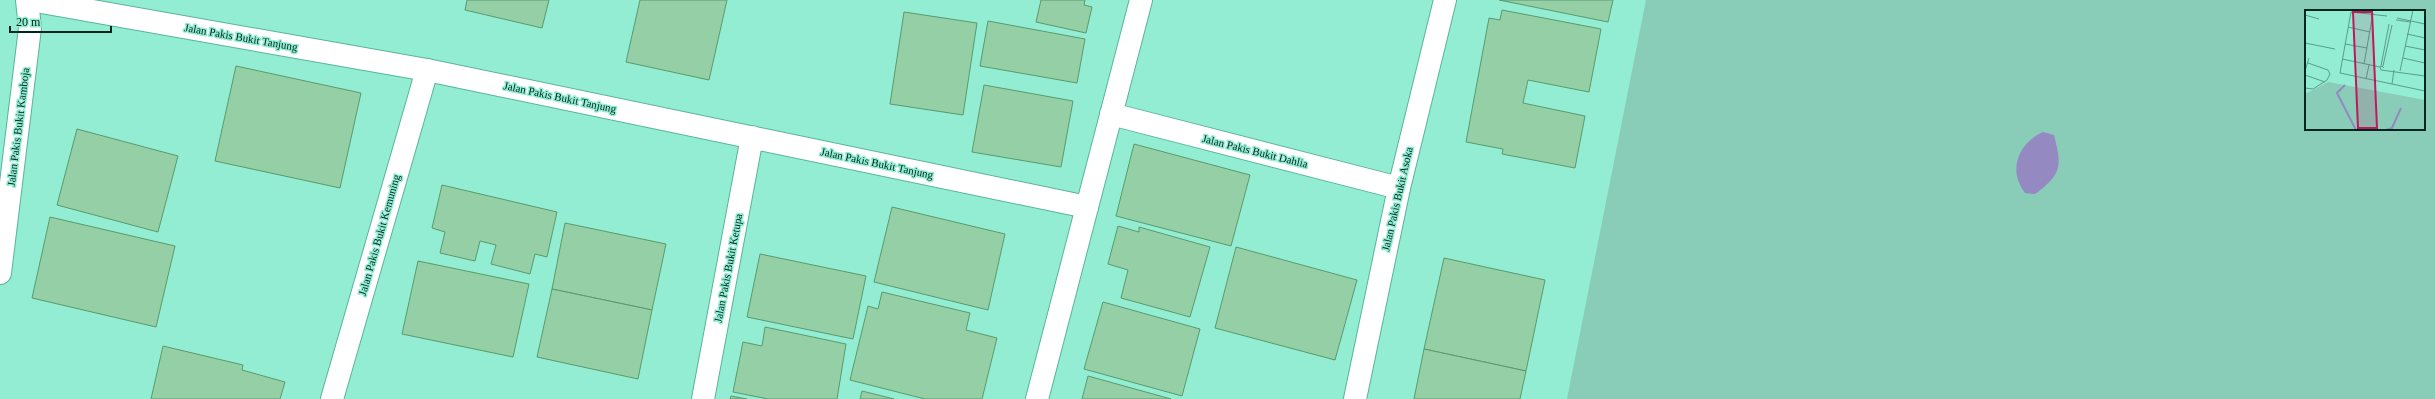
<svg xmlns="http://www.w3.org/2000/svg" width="2435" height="399" font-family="Georgia,serif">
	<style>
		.green { fill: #89ccb8; fill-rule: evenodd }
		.water { fill: #9489c1 }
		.building { fill: #95cfa6; stroke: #599a6e }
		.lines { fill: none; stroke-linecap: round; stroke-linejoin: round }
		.minor-casing { stroke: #59b49b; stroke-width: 24 }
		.minor { stroke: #fff; stroke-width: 22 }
		.labels { text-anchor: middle; stroke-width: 3; stroke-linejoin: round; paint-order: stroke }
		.street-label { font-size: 11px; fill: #00271d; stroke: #92edd2 }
		.inset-river { fill: none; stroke: #9489c1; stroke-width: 2 }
		.inset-road { fill: none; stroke: #589e8a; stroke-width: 1 }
		.view { fill: #c2185b; fill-opacity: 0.15; stroke: #c2185b; stroke-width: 2 }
		.inset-edge { fill: none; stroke: #00271d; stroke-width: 2 }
	</style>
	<rect width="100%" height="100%" fill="#92edd2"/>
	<path class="green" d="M 1646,0 L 2435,0 L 2435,399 L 1567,399 ZM 2306,11 L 2424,11 L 2424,129 L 2306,129 Z"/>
	<path class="water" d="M 2043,132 L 2054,135 C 2062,166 2062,174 2035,194 L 2025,193 C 2008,171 2017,144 2043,132 Z"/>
	<g class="building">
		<polygon points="467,0 549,0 542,28 465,10"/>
		<polygon points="640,0 727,0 709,80 626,62"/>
		<polygon points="1041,0 1085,0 1084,5 1092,7 1086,33 1036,22"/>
		<polygon points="1499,0 1613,0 1608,22"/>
		<polygon points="1502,10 1601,29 1589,92 1528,80 1523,103 1585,116 1575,168 1502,154 1503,149 1466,142 1489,18 1500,20"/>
		<polygon points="904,12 977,23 963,115 890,104"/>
		<polygon points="988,21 1085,39 1077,83 980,66"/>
		<polygon points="236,66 361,93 340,188 215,161"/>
		<polygon points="984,85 1073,101 1061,167 972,152"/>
		<polygon points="77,129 178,156 158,232 57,205"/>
		<polygon points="1134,144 1250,175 1231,246 1116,216"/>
		<polygon points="442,185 557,212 547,257 535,254 530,274 491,264 496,245 480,241 475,261 440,253 445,232 432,228"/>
		<polygon points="892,207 1005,234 988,310 874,282"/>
		<polygon points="50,217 175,246 156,327 32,298"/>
		<polygon points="565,223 666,244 652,310 552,289"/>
		<polygon points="1118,226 1139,232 1139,227 1210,247 1190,317 1121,298 1128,270 1108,264"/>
		<polygon points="1236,247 1357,280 1335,360 1215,328"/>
		<polygon points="760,254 866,276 853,339 747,317"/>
		<polygon points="1444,258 1545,280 1526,371 1424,349"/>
		<polygon points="418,261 529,284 513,357 402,334"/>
		<polygon points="552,289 652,310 638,379 537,357"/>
		<polygon points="882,292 970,313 966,330 997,338 982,399 925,399 850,380 868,306 878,309"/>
		<polygon points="1103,302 1200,329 1182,396 1084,369"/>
		<polygon points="765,327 846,344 837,399 768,399 733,392 743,342 762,346"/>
		<polygon points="163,346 243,365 242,370 285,382 280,399 151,399"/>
		<polygon points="1424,349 1526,371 1520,399 1414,399"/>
		<polygon points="1088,376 1171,399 1082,399"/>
		<polygon points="862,391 894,399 860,399"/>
		<polygon points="731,396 747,399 730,399"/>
	</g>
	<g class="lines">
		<defs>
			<g id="minor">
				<polyline points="30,0 427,70 1087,207"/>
				<polyline points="1111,114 1399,188"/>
				<polyline points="0,273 30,28 27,0"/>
				<polyline points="332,399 427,70"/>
				<polyline points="703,399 752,137"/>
				<polyline points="1037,399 1141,0"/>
				<polyline points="1355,399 1399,188 1445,0"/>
			</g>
		</defs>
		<use href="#minor" class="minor-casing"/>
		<use href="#minor" class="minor"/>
	</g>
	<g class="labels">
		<g class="street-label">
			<text transform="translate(241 37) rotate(10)" y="4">Jalan Pakis Bukit Tanjung</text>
			<text transform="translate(560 97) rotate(12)" y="4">Jalan Pakis Bukit Tanjung</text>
			<text transform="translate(18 127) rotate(-83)" y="4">Jalan Pakis Bukit Kamboja</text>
			<text transform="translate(1255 151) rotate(14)" y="4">Jalan Pakis Bukit Dahlia</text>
			<text transform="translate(877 163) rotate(12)" y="4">Jalan Pakis Bukit Tanjung</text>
			<text transform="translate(1397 199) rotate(-77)" y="4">Jalan Pakis Bukit Asoka</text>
			<text transform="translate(379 235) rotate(-74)" y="4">Jalan Pakis Bukit Kemuning</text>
			<text transform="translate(728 268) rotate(-79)" y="4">Jalan Pakis Bukit Ketupa</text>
		</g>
	</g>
	<g transform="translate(2305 10)">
		<rect width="120" height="120" fill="#92edd2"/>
		<path d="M 23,72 L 120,90 L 120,120 L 0,120 L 0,84 Z" fill="#89ccb8"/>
		<path class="inset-river" d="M 40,75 L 32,83 L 51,120M 81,120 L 87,118 L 96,98"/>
		<path class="inset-road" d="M 0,5 L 14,9M 82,6 L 46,2 L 35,63 L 120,81M 92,8 L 120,14M 91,10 L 106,12M 43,17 L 65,22M 102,24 L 120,28M 0,33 L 30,39M 40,34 L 62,38M 100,36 L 120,40M 98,48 L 120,53M 37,49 L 75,57M 59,54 L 68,3M 76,56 L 84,14M 78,56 L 87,15M 79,58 L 77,56 L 75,57 L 76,60 L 120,66M 0,61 L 4,48M 95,61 L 108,0M 0,65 L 20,72M 61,69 L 64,55M 87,74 L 89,60M 0,78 L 8,79 L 22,70 L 25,64 L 23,60 L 3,53"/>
		<path class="view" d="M 48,2 L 67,2 L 72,118 L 53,118 Z"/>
		<rect width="120" height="120" class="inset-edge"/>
	</g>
	<path d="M10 26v6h101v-6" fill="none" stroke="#00271d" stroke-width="2"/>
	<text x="16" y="26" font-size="12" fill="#00271d" stroke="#92edd2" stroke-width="3" paint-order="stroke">20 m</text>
</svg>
